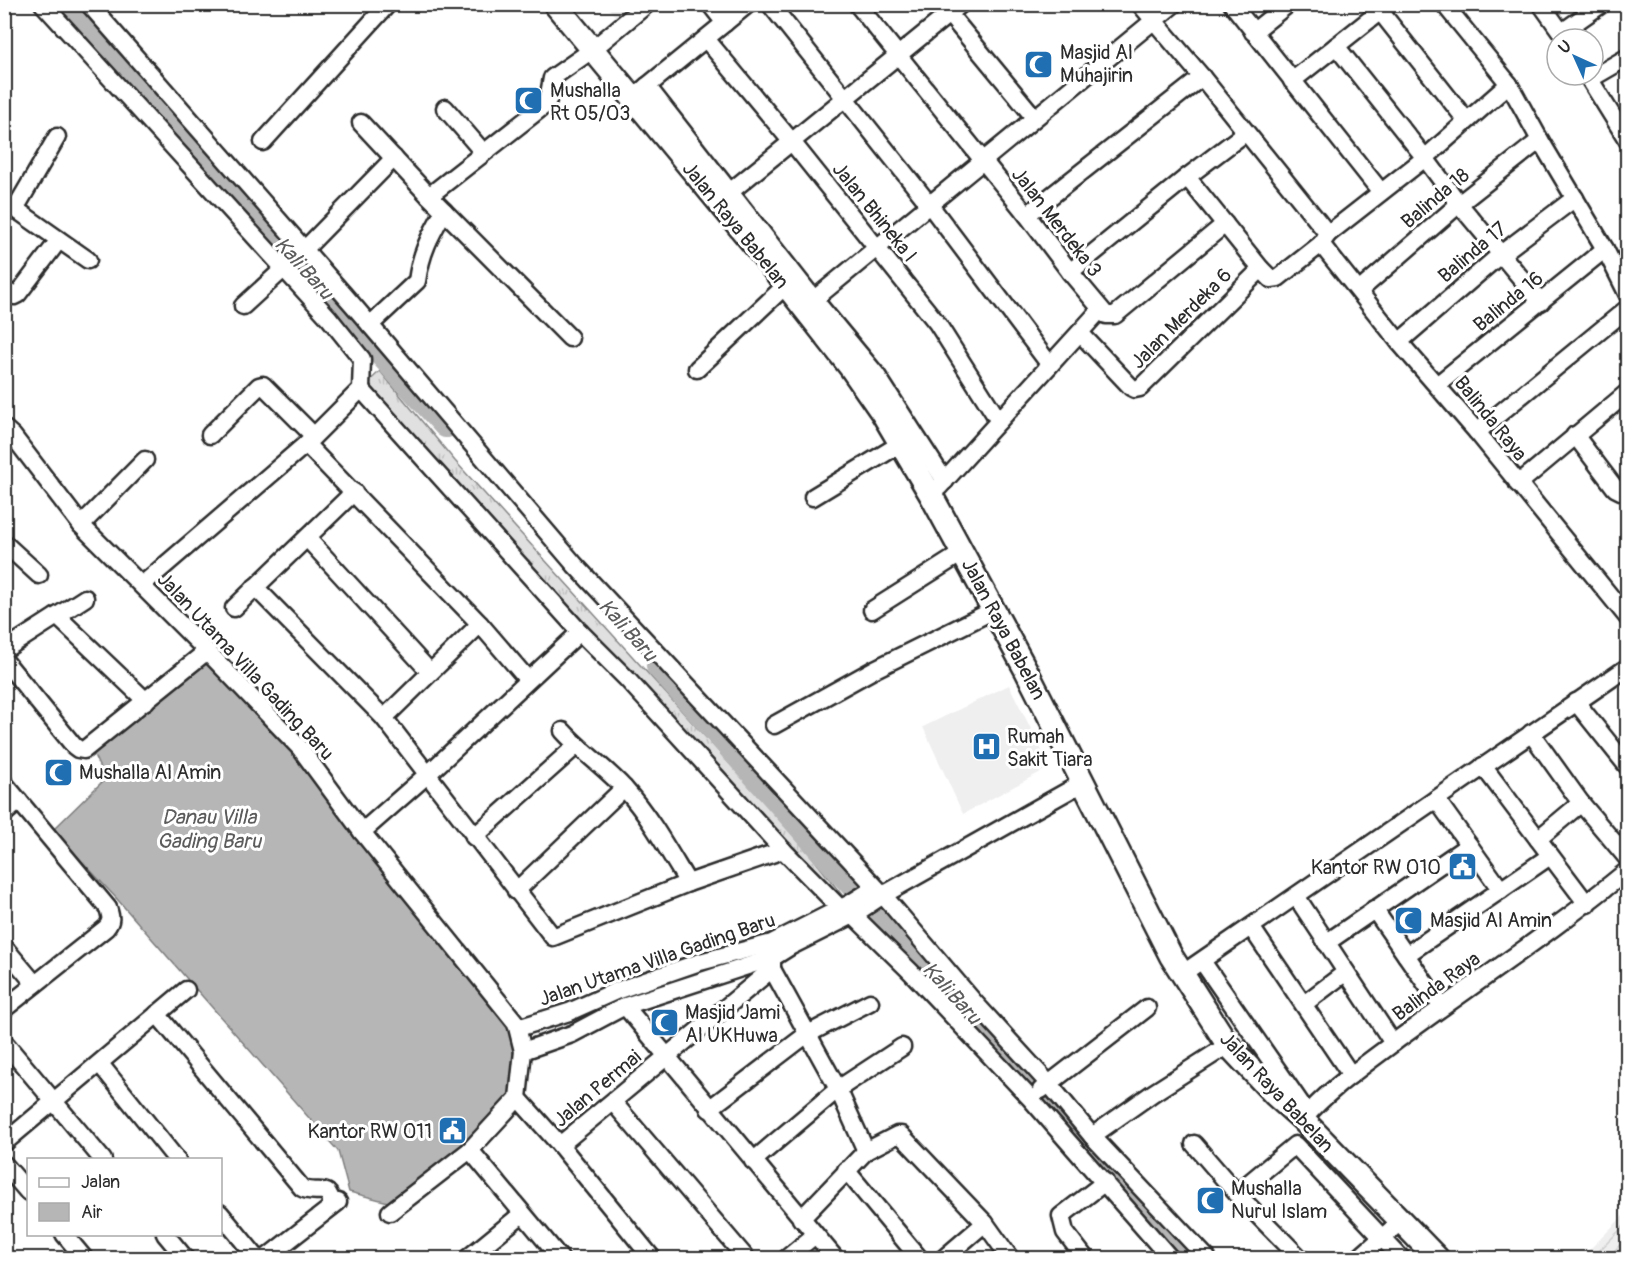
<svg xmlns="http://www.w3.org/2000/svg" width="1632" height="1263" font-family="Pangolin,sans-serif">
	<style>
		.built { fill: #efefef }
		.industrial { fill: url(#industrial-furrows) }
		.grass { fill: url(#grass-tufts); stroke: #868686; stroke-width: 1.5 }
		.water { fill: #b6b6b6; stroke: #7e7e7e; stroke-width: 1.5 }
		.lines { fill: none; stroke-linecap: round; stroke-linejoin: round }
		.river { stroke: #b6b6b6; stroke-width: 26 }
		.minor-casing { stroke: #2b2b2b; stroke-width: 21 }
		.major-casing { stroke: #2b2b2b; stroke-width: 27 }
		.minor { stroke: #fff; stroke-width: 16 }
		.major { stroke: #fff; stroke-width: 22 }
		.labels { text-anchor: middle; stroke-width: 6; stroke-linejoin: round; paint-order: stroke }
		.poi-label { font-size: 20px; fill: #2b2b2b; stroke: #fff; text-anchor: start }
		.street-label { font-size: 20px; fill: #2b2b2b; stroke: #fff }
		.water-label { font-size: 21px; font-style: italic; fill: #5c5c5c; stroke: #fff }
	</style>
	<defs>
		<pattern id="industrial-furrows" width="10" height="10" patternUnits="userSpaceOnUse" patternTransform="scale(1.5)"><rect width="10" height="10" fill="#efefef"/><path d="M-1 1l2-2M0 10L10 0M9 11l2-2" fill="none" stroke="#cdcdcd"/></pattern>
		<pattern id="grass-tufts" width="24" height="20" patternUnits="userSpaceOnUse" patternTransform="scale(1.5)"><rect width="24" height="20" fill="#e0e0e0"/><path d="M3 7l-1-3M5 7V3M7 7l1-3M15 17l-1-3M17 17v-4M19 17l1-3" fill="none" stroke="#c0c0c0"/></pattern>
	</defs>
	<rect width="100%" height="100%" fill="#fff"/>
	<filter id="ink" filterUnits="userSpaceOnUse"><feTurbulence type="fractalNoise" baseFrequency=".0167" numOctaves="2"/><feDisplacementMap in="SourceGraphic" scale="12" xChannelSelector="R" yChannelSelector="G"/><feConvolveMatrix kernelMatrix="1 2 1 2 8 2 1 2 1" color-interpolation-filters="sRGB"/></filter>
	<g filter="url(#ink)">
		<g class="built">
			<polygon points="606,5 639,5 619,21"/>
			<polygon points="1009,685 1050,767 963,814 923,727"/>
		</g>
		<polygon class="industrial" points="1627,1212 1627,1258 1581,1258"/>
		<polygon class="grass" points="380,371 455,461 799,840 849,904 840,908 361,389"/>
		<polygon class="water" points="207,661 295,753 510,1032 515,1053 510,1096 467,1142 388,1202 349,1192 338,1151 117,899 53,830 105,779 93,753"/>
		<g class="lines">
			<g class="river">
				<polyline points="65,4 446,425"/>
				<polyline points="659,666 1048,1105 1188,1258"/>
			</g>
			<defs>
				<g id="minor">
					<polyline points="43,4 329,318 362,359 361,389 306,444 142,585"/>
					<polyline points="89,4 353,305 575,565 883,895 974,1002 1049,1084 1092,1136 1207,1258"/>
					<polyline points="710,4 725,23"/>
					<polyline points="770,4 929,204 1050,365"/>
					<polyline points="857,4 1027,215 1070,272 1106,315 1115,315 1225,224"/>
					<polyline points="1140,4 1202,77 1328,234 1321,244 1278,278 1271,279 1261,269 1187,177"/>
					<polyline points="1232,4 1381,192"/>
					<polyline points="1444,4 1509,84 1540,140 1605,249 1628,295"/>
					<polyline points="1541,4 1566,39"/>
					<polyline points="1380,11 1466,120"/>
					<polyline points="949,14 1034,117"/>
					<polyline points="1253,32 1288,4"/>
					<polyline points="1562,32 1602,4"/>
					<polyline points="706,39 792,142 937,323 999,421"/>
					<polyline points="1336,46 1425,158 1459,204 1541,302"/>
					<polyline points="1587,75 1628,141"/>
					<polyline points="1590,79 1628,57"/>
					<polyline points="1292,81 1388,5"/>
					<polyline points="647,86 813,298 876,374 945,481"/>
					<polyline points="640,92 748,4"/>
					<polyline points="445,108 483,152"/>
					<polyline points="361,123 429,196"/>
					<polyline points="263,142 388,4"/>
					<polyline points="731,191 961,4"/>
					<polyline points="4,201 88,260"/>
					<polyline points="15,209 57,137"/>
					<polyline points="1027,215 1202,77"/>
					<polyline points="1328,234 1425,158 1509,84"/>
					<polyline points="1321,244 1399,342 1477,432 1628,618"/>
					<polyline points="1070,272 1187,177 1245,133"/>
					<polyline points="4,289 14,296 18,294 59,240"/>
					<polyline points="1359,291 1459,204 1540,140"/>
					<polyline points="243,306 304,250 394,158"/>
					<polyline points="806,306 1174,4"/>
					<path d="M 370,325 L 417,281 C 421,252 430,236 444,211"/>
					<polyline points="1080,333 1131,387 1135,389 1140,388 1261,269"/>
					<polyline points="570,338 429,196 545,105 548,100 552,78 592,50 647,4"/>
					<polyline points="1399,342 1501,254 1575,198"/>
					<polyline points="697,369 785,286"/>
					<polyline points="1437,385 1605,249"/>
					<polyline points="361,389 580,632 626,678 783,850 840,908 853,915 911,972 1030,1098 1170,1258"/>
					<polyline points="4,428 13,436 81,525 207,651 300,748 362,832 516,1023 523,1051 518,1098 470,1150 390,1212"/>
					<polyline points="1477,432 1628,308"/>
					<polyline points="210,435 259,386 263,385 313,435"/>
					<polyline points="1575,435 1615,488 1621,491 1628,485"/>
					<polyline points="306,444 480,624 528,680"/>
					<polyline points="1518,484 1628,392"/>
					<polyline points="939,487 1100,310"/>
					<polyline points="813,497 900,444"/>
					<polyline points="81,525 145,460"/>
					<polyline points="307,538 430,672"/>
					<polyline points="4,543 39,575"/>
					<polyline points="255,587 384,718 553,937 688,883 783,850"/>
					<polyline points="234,608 354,492"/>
					<polyline points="872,610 962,553"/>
					<polyline points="57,616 146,701"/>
					<polyline points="4,650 85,598"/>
					<polyline points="4,660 74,746 78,749 84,750 207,651"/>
					<polyline points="1576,702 1628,767"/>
					<polyline points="384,718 480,624"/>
					<polyline points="774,725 875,669 994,610"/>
					<path d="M 563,731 C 582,752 606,768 625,789 C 650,817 668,850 688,883"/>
					<polyline points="1531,733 1581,803 1628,859"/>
					<polyline points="1483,766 1587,904"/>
					<path d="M 4,783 L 108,908 C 111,917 112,921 106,928 L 4,1009"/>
					<polyline points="1436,799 1501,890"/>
					<polyline points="4,814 19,801"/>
					<polyline points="362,832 428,774 580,632"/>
					<polyline points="474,837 576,746"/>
					<polyline points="1538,839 1581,803"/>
					<polyline points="516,891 624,788"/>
					<polyline points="1296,896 1393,1043"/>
					<polyline points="1374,909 1442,1007"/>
					<polyline points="1251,927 1351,1075"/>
					<polyline points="1326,943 1469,845"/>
					<polyline points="4,947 35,984"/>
					<polyline points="1406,955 1550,856"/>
					<polyline points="1202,961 1308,1114"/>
					<polyline points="772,969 838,1089 866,1151"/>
					<polyline points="1182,974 1628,667"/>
					<polyline points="1304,1004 1346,972"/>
					<polyline points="625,1006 835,1258"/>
					<path d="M 157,1014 L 302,1188 C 316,1196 332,1181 331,1207"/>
					<polyline points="518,1028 569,1012 616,991 700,962 772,943 849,904 873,889"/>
					<polyline points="4,1042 103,1160"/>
					<polyline points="523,1051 572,1034 625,1006 772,958 791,946 853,915 883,895 1084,782"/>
					<polyline points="100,1064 177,1160"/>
					<polyline points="1041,1090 1147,1008"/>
					<polyline points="518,1098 560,1145 652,1258"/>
					<polyline points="613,1102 746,1258"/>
					<polyline points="709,1109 806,1035 870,1002"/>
					<path d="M 1303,1120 C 1327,1090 1369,1062 1400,1038 C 1476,982 1555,930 1628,870"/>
					<polyline points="1092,1136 1153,1093 1228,1045"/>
					<polyline points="4,1143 186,990"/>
					<polyline points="1194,1144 1238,1195 1300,1258"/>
					<polyline points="560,1145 772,969 772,951"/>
					<polyline points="470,1150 560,1258"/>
					<polyline points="753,1161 838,1089 902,1047"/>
					<polyline points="4,1164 28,1192"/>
					<polyline points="846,1170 919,1258"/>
					<polyline points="1237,1193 1295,1145 1401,1258"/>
					<polyline points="220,1213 257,1258"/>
					<polyline points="801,1219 866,1151 897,1135 901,1135 985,1223 1010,1258"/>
					<polyline points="64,1234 84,1258"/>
					<polyline points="165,1234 185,1258"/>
					<polyline points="266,1258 338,1202"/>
					<polyline points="468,1258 522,1214"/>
					<polyline points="787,1258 815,1235"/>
					<polyline points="944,1258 985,1223"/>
					<polyline points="1085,1258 1065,1232 1061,1216 1105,1182"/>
					<polyline points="1359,1258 1401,1221"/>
				</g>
				<polyline id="major" points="555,4 756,247 851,368 883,414 931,495 1026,670 1171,956 1228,1045 1275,1095 1303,1120 1437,1258"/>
			</defs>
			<use href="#minor" class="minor-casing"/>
			<use href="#major" class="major-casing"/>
			<use href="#minor" class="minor"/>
			<use href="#major" class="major"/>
		</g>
	</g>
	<defs>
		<symbol id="mosque-square" viewBox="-11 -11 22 22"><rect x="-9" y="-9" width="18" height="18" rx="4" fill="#1f6fb2" stroke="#fff"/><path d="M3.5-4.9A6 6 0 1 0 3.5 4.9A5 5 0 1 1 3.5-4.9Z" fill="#fff"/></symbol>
		<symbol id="hospital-square" viewBox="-11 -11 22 22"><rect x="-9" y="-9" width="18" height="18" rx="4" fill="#1f6fb2" stroke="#fff"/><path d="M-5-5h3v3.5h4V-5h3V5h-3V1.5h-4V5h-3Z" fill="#fff"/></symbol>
		<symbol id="civic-square" viewBox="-11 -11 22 22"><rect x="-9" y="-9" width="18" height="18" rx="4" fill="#1f6fb2" stroke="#fff"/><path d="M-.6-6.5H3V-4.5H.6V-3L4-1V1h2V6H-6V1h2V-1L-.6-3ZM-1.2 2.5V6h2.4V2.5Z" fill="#fff"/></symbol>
	</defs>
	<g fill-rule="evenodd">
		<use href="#mosque-square" x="1022" y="48" width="33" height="33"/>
		<use href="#mosque-square" x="512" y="84" width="33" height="33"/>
		<use href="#hospital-square" x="970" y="730" width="33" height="33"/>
		<use href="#mosque-square" x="42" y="756" width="33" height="33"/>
		<use href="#civic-square" x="1446" y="850" width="33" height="33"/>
		<use href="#mosque-square" x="1392" y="904" width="33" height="33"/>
		<use href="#mosque-square" x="648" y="1006" width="33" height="33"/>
		<use href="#civic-square" x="436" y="1114" width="33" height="33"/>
		<use href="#mosque-square" x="1194" y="1184" width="33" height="33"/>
	</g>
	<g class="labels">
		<g class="poi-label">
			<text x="1060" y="59">Masjid Al<tspan x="1060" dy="23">Muhajirin</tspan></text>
			<text x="550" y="97">Mushalla<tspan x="550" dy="23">Rt 05/03</tspan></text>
			<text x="1007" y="743">Rumah<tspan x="1007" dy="23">Sakit Tiara</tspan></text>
			<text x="79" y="779">Mushalla Al Amin</text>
			<text x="1441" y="874" text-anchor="end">Kantor RW 010</text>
			<text x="1430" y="927">Masjid Al Amin</text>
			<text x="685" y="1019">Masjid Jami<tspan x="685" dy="23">Al UKHuwa</tspan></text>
			<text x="432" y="1138" text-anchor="end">Kantor RW 011</text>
			<text x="1231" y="1195">Mushalla<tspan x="1231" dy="23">Nurul Islam</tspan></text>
		</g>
		<g class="street-label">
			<text transform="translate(1435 198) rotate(-40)" y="7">Balinda 18</text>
			<text transform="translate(875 212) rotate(51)" y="7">Jalan Bhineka I</text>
			<text transform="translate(1057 222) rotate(52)" y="7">Jalan Merdeka 3</text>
			<text transform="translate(736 225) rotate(51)" y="7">Jalan Raya Babelan</text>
			<text transform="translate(1472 252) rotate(-40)" y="7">Balinda 17</text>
			<text transform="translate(1508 301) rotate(-39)" y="7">Balinda 16</text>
			<text transform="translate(1181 318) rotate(-45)" y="7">Jalan Merdeka 6</text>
			<text transform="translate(1491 418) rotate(51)" y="7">Balinda Raya</text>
			<text transform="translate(1004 629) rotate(62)" y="7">Jalan Raya Babelan</text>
			<text transform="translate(246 666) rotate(47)" y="7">Jalan Utama Villa Gading Baru</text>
			<text transform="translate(657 959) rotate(-19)" y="7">Jalan Utama Villa Gading Baru</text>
			<text transform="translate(1436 986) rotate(-36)" y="7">Balinda Raya</text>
			<text transform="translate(597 1088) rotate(-40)" y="7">Jalan Permai</text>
			<text transform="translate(1277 1092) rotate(47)" y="7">Jalan Raya Babelan</text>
		</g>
		<g class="water-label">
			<text transform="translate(304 268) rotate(48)" y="7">Kali Baru</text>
			<text transform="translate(628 630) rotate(48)" y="7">Kali Baru</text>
			<text x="209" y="824">Danau Villa<tspan x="209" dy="24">Gading Baru</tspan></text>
			<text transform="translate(952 993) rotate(48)" y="7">Kali Baru</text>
		</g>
	</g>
	<rect width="1632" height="1263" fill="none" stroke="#fff" stroke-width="24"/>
	<rect x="12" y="12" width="1608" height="1239" fill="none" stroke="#2b2b2b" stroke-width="2" filter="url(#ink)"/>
	<rect x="27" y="1158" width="195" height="78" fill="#ffffff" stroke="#aaaaaa" stroke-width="1.5"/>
	<rect x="39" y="1178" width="30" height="9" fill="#ffffff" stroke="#aaaaaa" stroke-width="1.5"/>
	<text x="81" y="1188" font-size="18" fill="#2b2b2b">Jalan</text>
	<rect x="39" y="1203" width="30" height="18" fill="#b6b6b6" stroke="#aaaaaa" stroke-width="1.5"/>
	<text x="81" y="1218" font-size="18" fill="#2b2b2b">Air</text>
	<g transform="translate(1575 57) rotate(315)"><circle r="28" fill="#ffffff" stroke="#aaaaaa" stroke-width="1.5"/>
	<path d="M0-4.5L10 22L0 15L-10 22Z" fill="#1f6fb2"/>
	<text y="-9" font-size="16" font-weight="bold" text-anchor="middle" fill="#2b2b2b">U</text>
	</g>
</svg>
